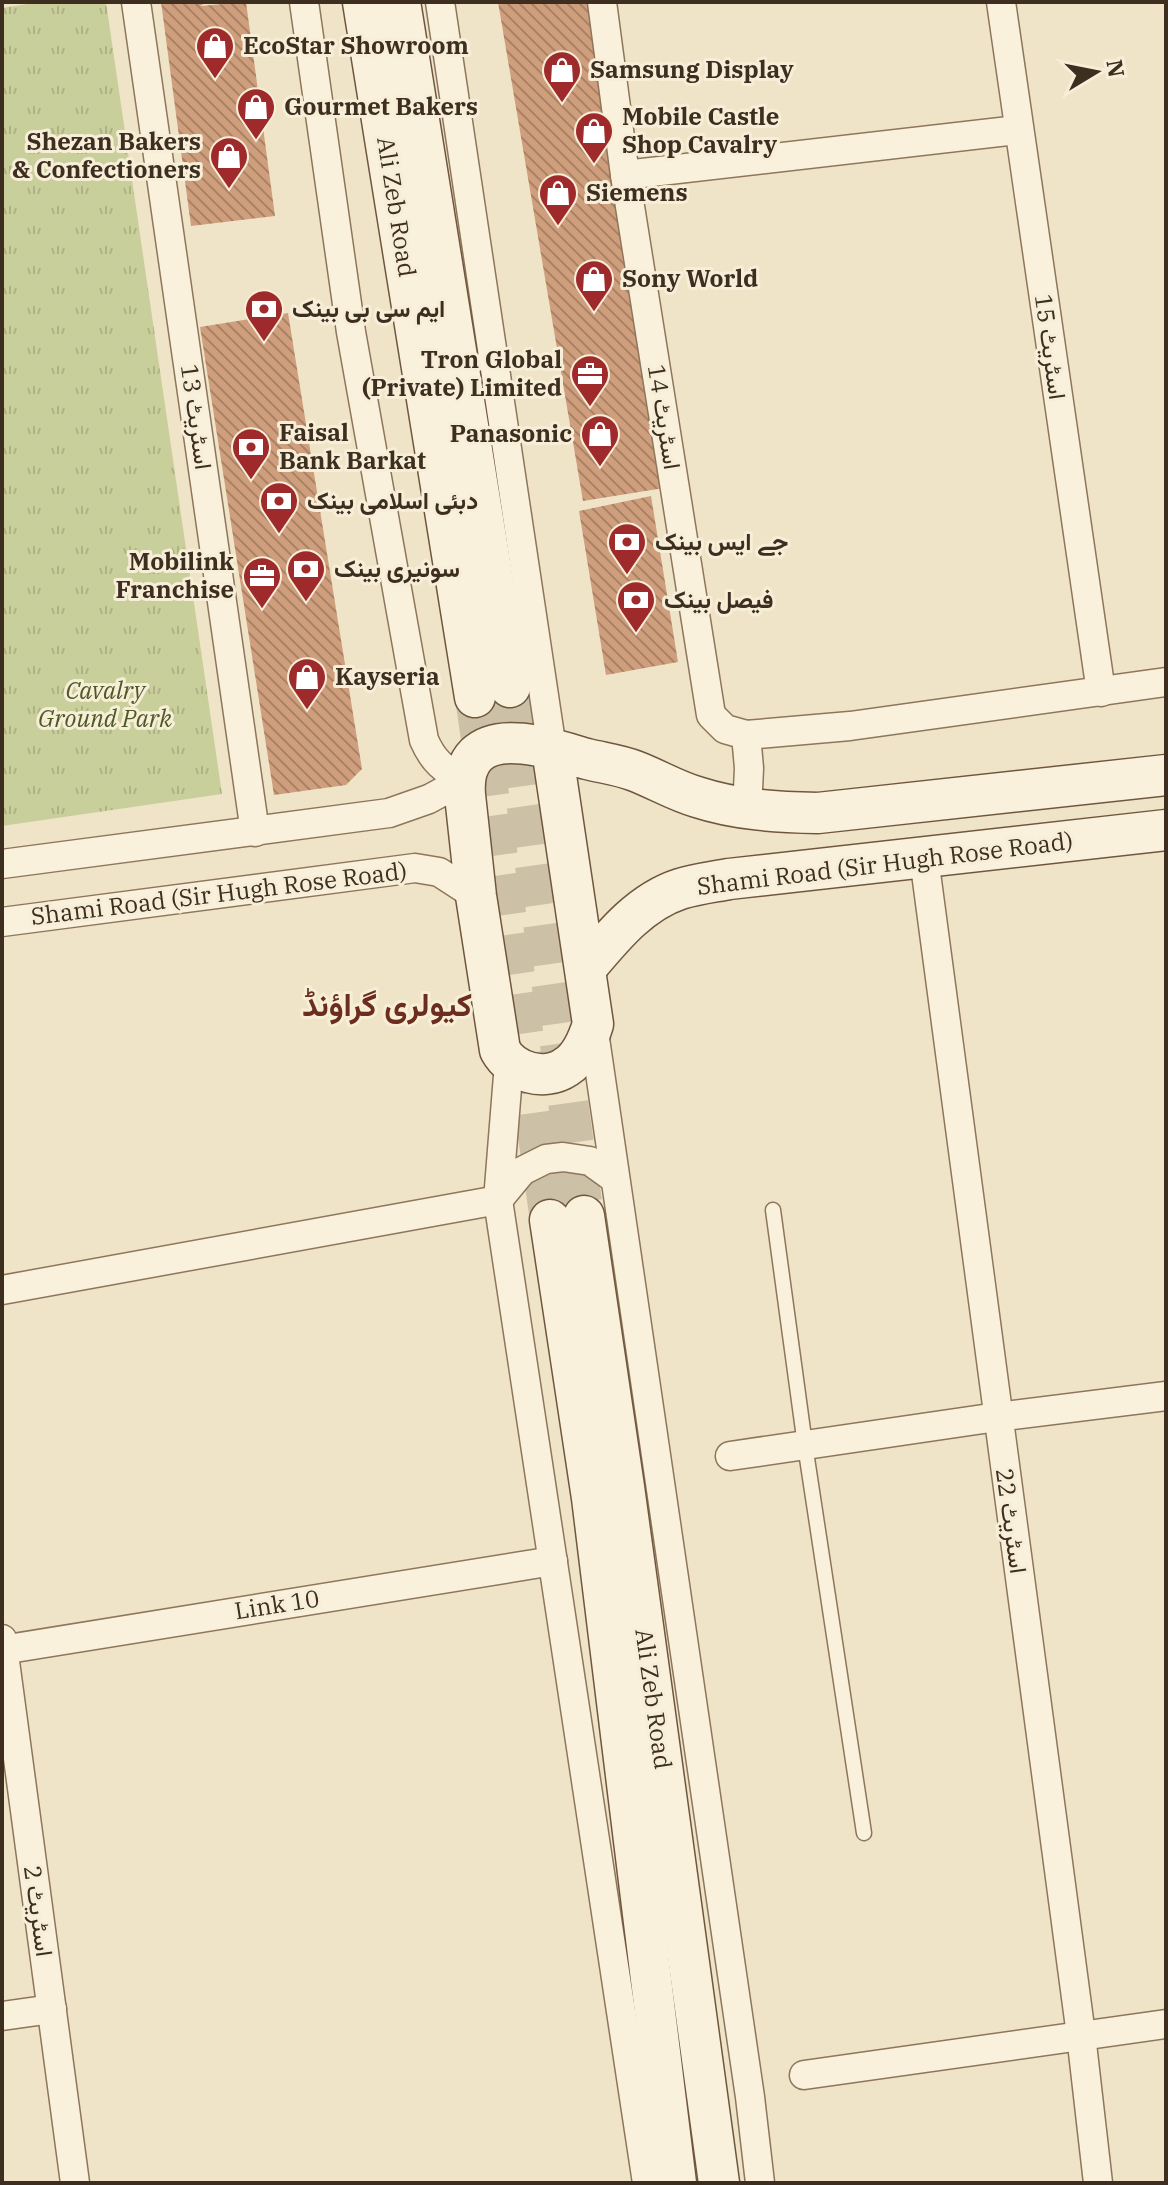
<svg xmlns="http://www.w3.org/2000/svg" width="1168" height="2185" font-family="'IBM Plex Serif',Vazirmatn,serif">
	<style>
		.park { fill: url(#park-tufts) }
		.building { fill: url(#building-back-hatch) }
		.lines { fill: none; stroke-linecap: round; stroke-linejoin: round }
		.secondary-tunnel { stroke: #ccc0a6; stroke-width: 40; stroke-dasharray: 40 20; stroke-linecap: butt }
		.service-casing { stroke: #8d765c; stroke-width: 17 }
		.minor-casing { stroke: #8d765c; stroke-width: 31 }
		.secondary-casing { stroke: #6f573f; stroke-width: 43 }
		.service { stroke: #faf1dc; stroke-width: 14 }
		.minor { stroke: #faf1dc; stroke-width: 28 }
		.secondary { stroke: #faf1dc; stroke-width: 40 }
		.labels { text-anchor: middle; stroke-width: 6; stroke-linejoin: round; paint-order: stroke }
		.poi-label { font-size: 24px; font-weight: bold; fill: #3d2e20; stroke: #f7eed8; text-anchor: start }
		.street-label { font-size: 24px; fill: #3d2e20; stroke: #f7eed8 }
		.park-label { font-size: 24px; font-style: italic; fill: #4d5a26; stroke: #f7eed8 }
		.district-label { font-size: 32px; font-weight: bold; fill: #6b2e1e; stroke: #f7eed8 }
	</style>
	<defs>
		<pattern id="park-tufts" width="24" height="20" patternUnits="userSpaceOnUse" patternTransform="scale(2)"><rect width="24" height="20" fill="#c9cf9b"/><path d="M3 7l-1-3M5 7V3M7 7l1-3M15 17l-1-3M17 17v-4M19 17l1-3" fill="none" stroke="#aeb285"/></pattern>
		<pattern id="building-back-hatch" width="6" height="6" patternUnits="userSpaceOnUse" patternTransform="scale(2)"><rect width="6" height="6" fill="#cf9f7d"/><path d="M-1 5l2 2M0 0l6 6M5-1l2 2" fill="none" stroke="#a98266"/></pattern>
	</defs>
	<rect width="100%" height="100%" fill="#f0e4c8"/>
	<polygon class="park" points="40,2 106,2 222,794 2,826 2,8"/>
	<g class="building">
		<polygon points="161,2 207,2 200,6 246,2 275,216 191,226"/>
		<polygon points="498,2 593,2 664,488 583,501"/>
		<polygon points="288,313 362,769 346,785 274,795 200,327"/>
		<polygon points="651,496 678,662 606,675 579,511"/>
	</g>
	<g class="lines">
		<g class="secondary-tunnel">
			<polyline points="510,687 584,1216"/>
			<polyline points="475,697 550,1220"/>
		</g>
		<defs>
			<polyline id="service" points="773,1210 805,1445 864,1833"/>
			<g id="minor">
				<polyline points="136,2 255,832"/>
				<path d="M 304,2 L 351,332 L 424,740 C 433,761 444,770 464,780"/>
				<polyline points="440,2 552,749"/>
				<polyline points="602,2 625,175 711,715 725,729 746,735 749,768 747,811"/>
				<polyline points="1001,2 1101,692"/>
				<polyline points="625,175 1018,130"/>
				<polyline points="746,735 850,726 1166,682"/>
				<polyline points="924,858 1081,2035 1098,2183"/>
				<polyline points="2,864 389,813 429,799 464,780"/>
				<polyline points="2,922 415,868 439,872 476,896"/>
				<polyline points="593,1025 750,2097 760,2183"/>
				<polyline points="509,1063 498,1200 647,2183"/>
				<polyline points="2,1290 498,1200 522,1171 546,1159 563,1157 590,1161 615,1179"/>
				<polyline points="730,1456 997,1417 1166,1396"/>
				<polyline points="2,1639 75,2183"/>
				<polyline points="2,1650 553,1561"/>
				<polyline points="2,2016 52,2009"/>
				<polyline points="804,2075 1166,2024"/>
			</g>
			<g id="secondary">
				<polyline points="363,2 475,697"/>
				<polyline points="400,2 510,687"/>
				<path d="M 552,749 L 593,1024 C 588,1040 581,1058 566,1067 C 544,1082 512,1072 500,1050 L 476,896 L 465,795 C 464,781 465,766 476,755 C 501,730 558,751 587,759 C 603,763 620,765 635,771 C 656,779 676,791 697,797 C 737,810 776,812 818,813 L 1166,775"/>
				<path d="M 586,968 C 612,937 640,902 680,889 C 696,884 713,882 729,879 L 1166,830"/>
				<polyline points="584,1216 624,1487 719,2183"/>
				<polyline points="550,1220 592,1498 676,2183"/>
			</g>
		</defs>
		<use href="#service" class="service-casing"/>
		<use href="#minor" class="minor-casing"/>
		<use href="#secondary" class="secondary-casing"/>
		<use href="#service" class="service"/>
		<use href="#minor" class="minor"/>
		<use href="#secondary" class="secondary"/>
	</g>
	<defs>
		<symbol id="shop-pin" viewBox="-11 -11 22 30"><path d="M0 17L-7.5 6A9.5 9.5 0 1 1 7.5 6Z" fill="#9e2a2b" stroke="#f7eed8"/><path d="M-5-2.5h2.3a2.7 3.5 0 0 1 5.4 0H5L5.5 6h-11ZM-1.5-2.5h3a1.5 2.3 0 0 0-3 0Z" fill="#fff"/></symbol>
		<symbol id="bank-pin" viewBox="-11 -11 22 30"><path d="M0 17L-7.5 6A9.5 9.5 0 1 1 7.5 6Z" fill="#9e2a2b" stroke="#f7eed8"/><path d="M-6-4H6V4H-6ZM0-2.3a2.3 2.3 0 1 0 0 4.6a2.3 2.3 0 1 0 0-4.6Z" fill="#fff"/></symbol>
		<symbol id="office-pin" viewBox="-11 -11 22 30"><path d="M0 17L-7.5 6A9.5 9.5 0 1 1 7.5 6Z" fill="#9e2a2b" stroke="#f7eed8"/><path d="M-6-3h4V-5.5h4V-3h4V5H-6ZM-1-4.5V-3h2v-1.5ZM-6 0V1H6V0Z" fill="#fff"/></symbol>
	</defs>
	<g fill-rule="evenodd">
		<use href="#shop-pin" x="193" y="24" width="44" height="60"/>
		<use href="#shop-pin" x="540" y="48" width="44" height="60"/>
		<use href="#shop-pin" x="234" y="85" width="44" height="60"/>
		<use href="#shop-pin" x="572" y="109" width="44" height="60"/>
		<use href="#shop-pin" x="207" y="134" width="44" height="60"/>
		<use href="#shop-pin" x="536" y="171" width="44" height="60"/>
		<use href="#shop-pin" x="572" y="257" width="44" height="60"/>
		<use href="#bank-pin" x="242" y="287" width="44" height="60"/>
		<use href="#office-pin" x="568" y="352" width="44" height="60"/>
		<use href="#shop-pin" x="578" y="412" width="44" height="60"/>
		<use href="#bank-pin" x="229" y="425" width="44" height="60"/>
		<use href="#bank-pin" x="257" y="479" width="44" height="60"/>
		<use href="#bank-pin" x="605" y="520" width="44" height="60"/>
		<use href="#bank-pin" x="284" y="547" width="44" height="60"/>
		<use href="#office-pin" x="240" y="554" width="44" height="60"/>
		<use href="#bank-pin" x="614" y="578" width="44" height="60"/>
		<use href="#shop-pin" x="285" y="655" width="44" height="60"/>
	</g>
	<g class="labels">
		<g class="poi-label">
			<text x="243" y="54">EcoStar Showroom</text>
			<text x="590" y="78">Samsung Display</text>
			<text x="284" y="115">Gourmet Bakers</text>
			<text x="622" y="125">Mobile Castle<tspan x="622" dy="28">Shop Cavalry</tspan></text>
			<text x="201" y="150" text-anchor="end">Shezan Bakers<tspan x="201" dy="28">&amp; Confectioners</tspan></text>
			<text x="586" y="201">Siemens</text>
			<text x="622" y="287">Sony World</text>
			<text x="292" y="317">ایم سی بی بینک</text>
			<text x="562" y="368" text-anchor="end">Tron Global<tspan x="562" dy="28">(Private) Limited</tspan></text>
			<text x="279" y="441">Faisal<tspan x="279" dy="28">Bank Barkat</tspan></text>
			<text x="572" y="442" text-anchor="end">Panasonic</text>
			<text x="307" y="509">دبئی اسلامی بینک</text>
			<text x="655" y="550">جے ایس بینک</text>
			<text x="234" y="570" text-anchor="end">Mobilink<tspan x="234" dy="28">Franchise</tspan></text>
			<text x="334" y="577">سونیری بینک</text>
			<text x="664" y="608">فیصل بینک</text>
			<text x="335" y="685">Kayseria</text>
		</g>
		<g class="street-label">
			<text transform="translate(396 207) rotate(81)" y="8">Ali Zeb Road</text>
			<text transform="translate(1050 347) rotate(82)" y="8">اسٹریٹ 15</text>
			<text transform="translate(196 417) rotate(82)" y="8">اسٹریٹ 13</text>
			<text transform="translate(664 417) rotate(81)" y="8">اسٹریٹ 14</text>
			<text transform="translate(885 864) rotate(-7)" y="8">Shami Road (Sir Hugh Rose Road)</text>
			<text transform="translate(219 894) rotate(-7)" y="8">Shami Road (Sir Hugh Rose Road)</text>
			<text transform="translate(1011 1521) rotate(82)" y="8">اسٹریٹ 22</text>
			<text transform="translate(277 1605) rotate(-9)" y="8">Link 10</text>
			<text transform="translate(653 1699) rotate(82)" y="8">Ali Zeb Road</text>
			<text transform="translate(38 1911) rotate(82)" y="8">اسٹریٹ 2</text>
		</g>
		<g class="park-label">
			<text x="105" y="699">Cavalry<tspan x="105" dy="28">Ground Park</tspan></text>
		</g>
		<g class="district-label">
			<text x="387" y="1016">کیولری گراؤنڈ</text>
		</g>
	</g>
	<rect width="1168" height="2185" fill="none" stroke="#3d2e20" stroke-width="8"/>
	<g transform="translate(1096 72) rotate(80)" stroke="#f7eed8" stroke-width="6" paint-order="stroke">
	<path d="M0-6L14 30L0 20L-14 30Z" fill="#3d2e20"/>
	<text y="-12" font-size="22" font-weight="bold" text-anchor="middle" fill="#3d2e20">N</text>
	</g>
</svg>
